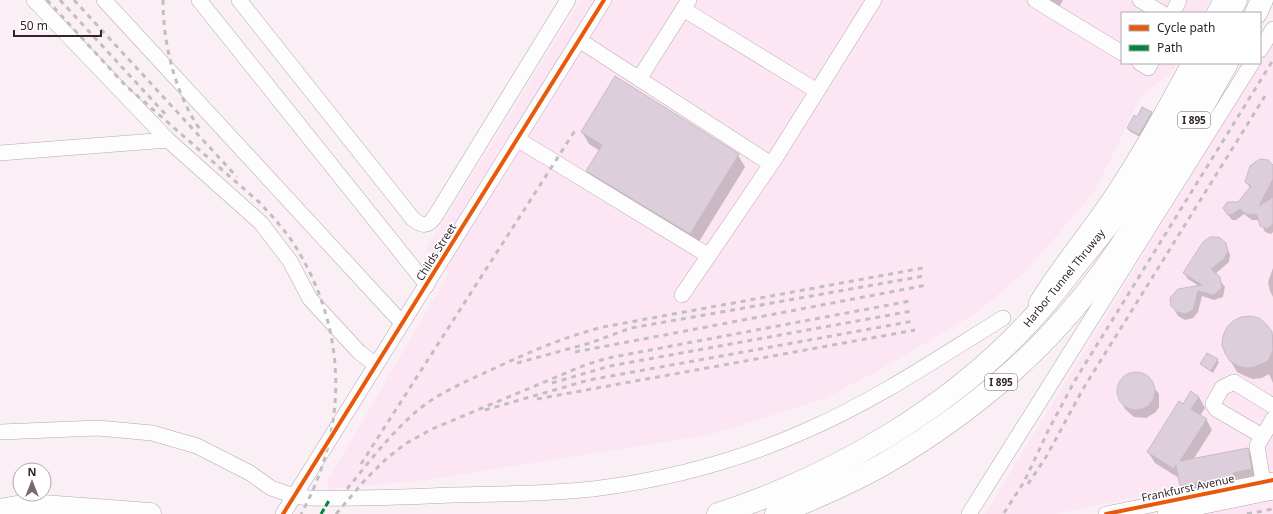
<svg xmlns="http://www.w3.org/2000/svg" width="1273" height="514" font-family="'Noto Sans',sans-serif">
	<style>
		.built { fill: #fde6f3 }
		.shadow { fill: #0003 }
		.building { fill: #ddcedc; stroke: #c6bcc4 }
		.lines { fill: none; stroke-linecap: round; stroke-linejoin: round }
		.minor-casing { stroke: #b2a8ae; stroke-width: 16 }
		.highway-casing { stroke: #b2a8ae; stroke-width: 23 }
		.minor { stroke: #fefdfe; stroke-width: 15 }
		.highway { stroke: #fefdfe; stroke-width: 22 }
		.rail { stroke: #c1bebf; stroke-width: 3; stroke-dasharray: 5 5; stroke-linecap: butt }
		.quiet { stroke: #00873e; stroke-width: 3; stroke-dasharray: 6 3; stroke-linecap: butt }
		.cycleway-casing { stroke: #fff; stroke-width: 6 }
		.cycleway { stroke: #e8590c; stroke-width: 4 }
		.labels { text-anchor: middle; stroke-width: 3; stroke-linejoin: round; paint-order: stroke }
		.shield { fill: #fff; stroke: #6e666b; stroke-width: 1 }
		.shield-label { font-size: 10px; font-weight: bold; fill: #30242b }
		.street-label { font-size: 11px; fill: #30242b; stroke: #fff }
	</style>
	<rect width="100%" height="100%" fill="#faeff5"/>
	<g class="built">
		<polygon points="581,0 1210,0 1203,13 1122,13 1122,63 1177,63 1173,70 1140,98 1095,191 1028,269 978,312 883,368 824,399 709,435 419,481 327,489 328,480 449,273 426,249"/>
		<polygon points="1273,42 1273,468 1272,470 1054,514 985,514"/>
		<polygon points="1273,499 1273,514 1200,514"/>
	</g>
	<g class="shadow">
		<polygon points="1048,0 1063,0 1059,7"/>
		<polygon points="1151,112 1152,115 1140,137 1129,131 1128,128 1138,118"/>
		<polygon points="582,132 738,155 745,167 697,245 594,183 587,171 600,151 589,144"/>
		<polygon points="1264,160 1273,167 1273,232 1271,234 1265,232 1260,220 1252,220 1244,214 1236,220 1232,220 1224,210 1224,207 1239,203 1250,188 1246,182 1251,167 1256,161"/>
		<polygon points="1222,240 1230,254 1229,262 1215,274 1225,287 1223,297 1214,300 1202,296 1198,312 1193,318 1185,320 1178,316 1174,309 1171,302 1173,295 1179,290 1199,286 1188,279 1184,273"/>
		<polygon points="1273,268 1273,297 1270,291 1268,282"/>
		<polygon points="1271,332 1273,335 1273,383 1269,374 1262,378 1253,379 1245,376 1237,372 1226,353"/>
		<polygon points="1217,360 1219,362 1213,373 1201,364"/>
		<polygon points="1140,373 1145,376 1159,394 1159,407 1156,412 1146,418 1134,417 1125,409 1120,399 1118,387 1120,382 1129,374"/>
		<polygon points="1199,397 1205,408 1200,416 1206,419 1212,430 1193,460 1248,450 1254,460 1257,479 1187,497 1181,486 1179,478 1155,463 1148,452 1184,405"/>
	</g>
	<g class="building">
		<polygon points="615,76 739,154 690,234 586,171 602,145 581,132"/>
		<polygon points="1142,107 1152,112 1139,135 1127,128 1134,115 1137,117"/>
		<polygon points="1260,159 1268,160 1273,165 1273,179 1259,206 1273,197 1273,224 1267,229 1260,226 1257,215 1246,214 1240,209 1233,214 1228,215 1223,208 1227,202 1238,202 1251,186 1245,182 1250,166"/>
		<polygon points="1210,237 1219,237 1226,243 1228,251 1224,259 1211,269 1220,277 1222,288 1214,295 1198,291 1193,310 1185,314 1177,312 1171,306 1170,298 1178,289 1202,285 1183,273 1203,242"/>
		<polygon points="1250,316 1259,318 1266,324 1272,331 1273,350 1268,361 1255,367 1246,368 1238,366 1230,361 1225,353 1222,345 1223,336 1227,327 1233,321 1241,317"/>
		<polygon points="1207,353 1218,359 1211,371 1200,364"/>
		<circle cx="1136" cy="391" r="19"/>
		<polygon points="1191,391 1199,397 1191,409 1207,419 1180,461 1248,448 1252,469 1233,473 1234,476 1180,486 1176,465 1174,469 1147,452 1179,401 1183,404"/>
	</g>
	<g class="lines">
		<defs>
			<g id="minor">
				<polyline points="34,0 168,140 261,223 290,261 310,299 359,352 376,365"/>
				<polyline points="104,0 402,323"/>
				<polyline points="199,0 427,285"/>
				<path d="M 239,0 L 413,219 C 422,226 427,227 434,218 L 568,0"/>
				<polyline points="1035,0 1122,53"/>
				<polyline points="1140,0 1162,13"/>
				<polyline points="683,9 817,91"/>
				<polyline points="1173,13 1179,0"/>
				<polyline points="1214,13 1221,0"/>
				<polyline points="579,40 771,164"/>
				<polyline points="1260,50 1273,29"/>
				<polyline points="1140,63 1148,68 1151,63"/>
				<polyline points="639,79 689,0"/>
				<polyline points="517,139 709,256"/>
				<polyline points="0,153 168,140"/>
				<polyline points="682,295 776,157 874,0"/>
				<path d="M 1036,303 C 1060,263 1091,228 1116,189 C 1143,148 1166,106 1189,63"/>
				<path d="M 0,432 L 98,428 L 152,433 L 197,446 L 250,473 L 271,488 L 294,496 L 309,498 C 357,499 405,497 453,495 C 499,494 546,494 593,489 C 665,480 738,461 805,431 C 875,401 938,358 1003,318"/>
				<polyline points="1262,436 1216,409 1213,404 1222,388 1234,382 1273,406"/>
				<polyline points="1263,482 1257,446 1273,419"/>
				<polyline points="283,514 604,0"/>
				<polyline points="969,514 1252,63"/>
				<polyline points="1106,514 1273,480"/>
				<polyline points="1165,514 1273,492"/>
			</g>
			<g id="highway">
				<polyline points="1229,13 1236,0"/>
				<polyline points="1256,13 1262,0"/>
				<polyline points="0,510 29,505 150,514"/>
				<path d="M 718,514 C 832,477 948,410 1030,321 C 1048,302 1063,281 1080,260 C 1095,242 1110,223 1124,203 C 1154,159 1178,111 1203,63"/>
				<path d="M 776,514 C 813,499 849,484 884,464 C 970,414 1048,348 1106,267 C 1152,203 1188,131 1227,63"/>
			</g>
		</defs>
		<use href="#minor" class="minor-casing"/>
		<use href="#highway" class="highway-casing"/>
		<use href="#minor" class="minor"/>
		<use href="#highway" class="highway"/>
		<g class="rail">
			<path d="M 47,0 L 125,85 L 259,202 C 273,217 287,232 297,249 C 348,333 348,429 301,514"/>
			<polyline points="60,0 167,116"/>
			<polyline points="74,0 237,177"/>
			<path d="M 163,0 C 163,44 175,94 201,131"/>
			<polyline points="575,352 927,285"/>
			<polyline points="517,363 590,343 631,328 924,276"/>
			<polyline points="552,383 610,366 912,311"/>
			<polyline points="537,399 915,330"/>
			<polyline points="485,410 589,380 914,321"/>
			<polyline points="361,464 576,129"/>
			<polyline points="1028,484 1046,457 1083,389 1265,96"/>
			<path d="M 347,489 C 369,462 391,433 418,410 C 440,392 467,381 493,369 C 529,352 564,337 603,327 L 923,268"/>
			<polyline points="1004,513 1024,482 1049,429 1074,382 1273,60"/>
			<polyline points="336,514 365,480 386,459 405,444 432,429 585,365 608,358 910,301"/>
			<polyline points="1247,514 1273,509"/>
		</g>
		<polyline class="quiet" points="321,514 330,499"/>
		<defs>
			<g id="cycleway">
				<polyline points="283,514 604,0"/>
				<polyline points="1106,514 1273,480"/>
			</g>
		</defs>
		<use href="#cycleway" class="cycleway-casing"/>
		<use href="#cycleway" class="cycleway"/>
	</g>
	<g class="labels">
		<g class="shield">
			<rect x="1178" y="112" width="32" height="16" rx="3"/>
			<rect x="985" y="374" width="32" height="16" rx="3"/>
		</g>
		<g class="shield-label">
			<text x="1194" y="124">I 895</text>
			<text x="1001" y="386">I 895</text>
		</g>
		<g class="street-label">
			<text transform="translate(436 252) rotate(-58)" y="4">Childs Street</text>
			<text transform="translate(1064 278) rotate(-51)" y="4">Harbor Tunnel Thruway</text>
			<text transform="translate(1188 488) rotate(-12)" y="4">Frankfurst Avenue</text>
		</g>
	</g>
	<rect x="1121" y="12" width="140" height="52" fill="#ffffff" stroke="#aca7aa"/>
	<rect x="1129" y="25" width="20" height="6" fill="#e8590c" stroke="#aca7aa"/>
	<text x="1157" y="32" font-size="12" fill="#30242b">Cycle path</text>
	<rect x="1129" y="45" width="20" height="6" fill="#00873e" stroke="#aca7aa"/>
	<text x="1157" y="52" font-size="12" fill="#30242b">Path</text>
	<g transform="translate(32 482)"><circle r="19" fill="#ffffff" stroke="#aca7aa"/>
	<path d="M0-3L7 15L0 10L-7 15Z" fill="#776b72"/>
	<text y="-6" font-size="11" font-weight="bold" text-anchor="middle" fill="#30242b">N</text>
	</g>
	<path d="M14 30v6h87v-6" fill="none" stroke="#30242b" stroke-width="2"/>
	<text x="20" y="30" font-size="12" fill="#30242b" stroke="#ffffff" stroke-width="3" paint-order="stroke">50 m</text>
</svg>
